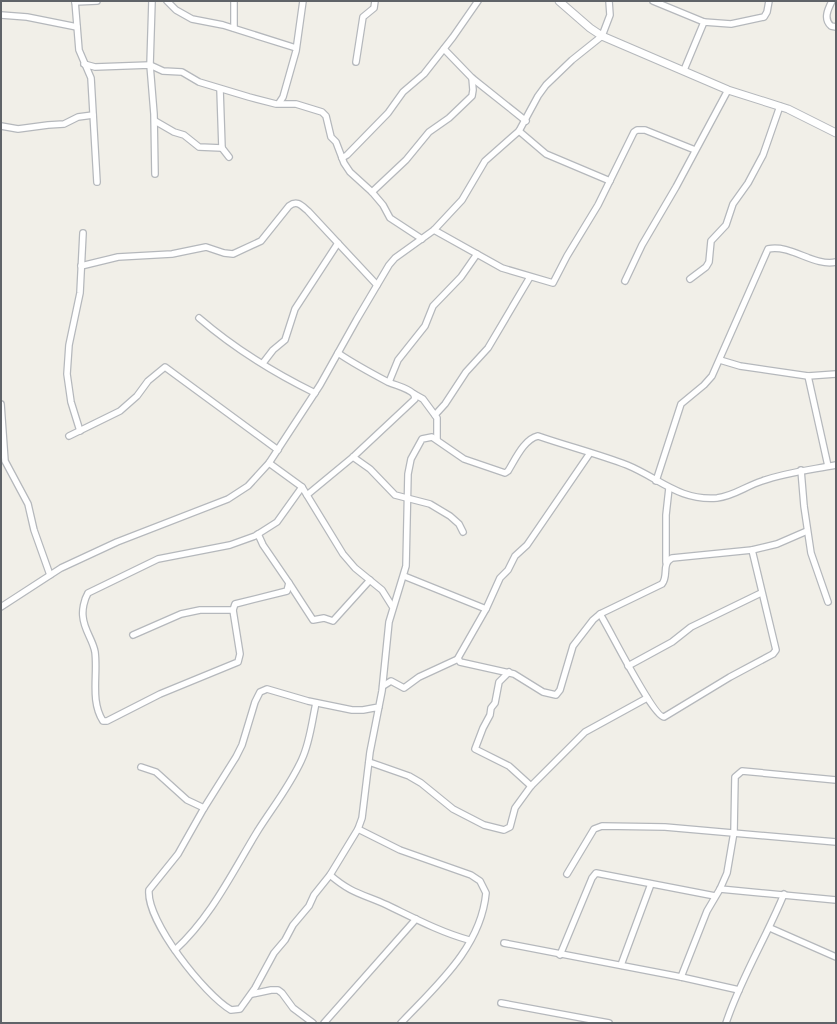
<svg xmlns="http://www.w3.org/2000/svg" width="837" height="1024" font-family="'PT Sans',sans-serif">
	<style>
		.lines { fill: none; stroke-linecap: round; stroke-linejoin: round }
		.minor-casing { stroke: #b5b8bc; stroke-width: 8 }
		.tertiary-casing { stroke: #b5b8bc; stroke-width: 9 }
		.minor { stroke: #fff; stroke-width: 5.5 }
		.tertiary { stroke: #fff; stroke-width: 7 }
	</style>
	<rect width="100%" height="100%" fill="#f1efe8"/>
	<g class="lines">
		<defs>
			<g id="minor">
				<polyline points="75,1 79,50 91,78 97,182"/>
				<polyline points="152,1 150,65 154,114 155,174"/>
				<polyline points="167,1 176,10 192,19 223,25 296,48"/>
				<polyline points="234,1 234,28"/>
				<polyline points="653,1 704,22"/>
				<path d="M 832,1 C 828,9 823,19 831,26 L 836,27"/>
				<polyline points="75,2 97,1"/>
				<polyline points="1,15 27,17 77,27"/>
				<polyline points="444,49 472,78 526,121"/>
				<polyline points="356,62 363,17 374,8 375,1"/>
				<polyline points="84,64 95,67 150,65 163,71 182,72 199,82 249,97 276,104 296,104 322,112 326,116 331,137 336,142 344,163 350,172 372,192 383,205 390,218 422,239"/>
				<polyline points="684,70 704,22 731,24 764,17 767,12 769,1"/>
				<polyline points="220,89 222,148 229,157"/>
				<polyline points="279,103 283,97 296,51 303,1"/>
				<polyline points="155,121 174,132 184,135 199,147 222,148"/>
				<polyline points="1,126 18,129 48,125 64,124 78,117 93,115"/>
				<polyline points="519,131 546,154 610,181"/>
				<polyline points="342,158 347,155 388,113 403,92 424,74 453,37 478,1"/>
				<polyline points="372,192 406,160 429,132 449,118 472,96 473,90 472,78"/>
				<polyline points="434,230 502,268 553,283 567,256 598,205 634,132 637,130 645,130 695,150"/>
				<path d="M 81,266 L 118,257 L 172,254 L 206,247 L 224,253 L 233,254 L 261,241 L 289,206 C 297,200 301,205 308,211 L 377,285"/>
				<polyline points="690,279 706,267 709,262 711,241 726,225 733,204 748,183 763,155 780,106"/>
				<polyline points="625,281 642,245 676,187 728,90"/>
				<path d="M 199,318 C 234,348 274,373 315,393"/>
				<polyline points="720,360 740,366 808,376 836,374"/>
				<polyline points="263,363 273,350 285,340 295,309 338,243"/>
				<polyline points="808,376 828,466"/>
				<polyline points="389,382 398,360 425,326 433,306 461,277 477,254"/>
				<polyline points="414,394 423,399 437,418 437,439"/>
				<polyline points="1,404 5,461 28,504 34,530 50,575"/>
				<polyline points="435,415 445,404 466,372 488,348 530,277"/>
				<polyline points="80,431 71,402 67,374 69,345 80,293 83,233"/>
				<polyline points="69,436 120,411 137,396 148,381 165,367 278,450"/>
				<path d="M 590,453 L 527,545 L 515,556 L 508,570 L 500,578 L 486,609 L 458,658 L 460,662 L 514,674 L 543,692 L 556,695 L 560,690 L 573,646 L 593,620 L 600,614 L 662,584 C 669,576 661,564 672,558 L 752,550 L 777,544 L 807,531"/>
				<polyline points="353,457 370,469 395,495 430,504 450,516 459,524 463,532"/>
				<polyline points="269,463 302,487 343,554 355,568 382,590 392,606"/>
				<polyline points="801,470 804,506 811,553 828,602"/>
				<path d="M 656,481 L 681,404 L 704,385 L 712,376 L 768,249 C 791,244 814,267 836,262"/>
				<path d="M 307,495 L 353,457 L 415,399 L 414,394 C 406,387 397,386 388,382 C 371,373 354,364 338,353"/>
				<polyline points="666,562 666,515 669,488"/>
				<polyline points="404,576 486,609"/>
				<polyline points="289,583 313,620 324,618 333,621 370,580"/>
				<polyline points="1,607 61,568 117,542 228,499 248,486 269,463 320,385 357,319 389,265 395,258 434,230 462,200 485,161 519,131 538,96 546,85 572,60 602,36 610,15 609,1"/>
				<path d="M 233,610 L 240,654 L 238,662 L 160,694 L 107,721 L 103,721 C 90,701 98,675 95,652 C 93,640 84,630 83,617 C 82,610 84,600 88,593 L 158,559 L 230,545 L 255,536 L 277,522 L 302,487"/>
				<path d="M 600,614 C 609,628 653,717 664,717 L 730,677 L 773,654 L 776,650 L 752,550"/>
				<polyline points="133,635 181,614 200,610 233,610 235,604 287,591 289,583 263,545 258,534"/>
				<polyline points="628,666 672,642 691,627 761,593"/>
				<polyline points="509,672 499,682 495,703 491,708 490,715 483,728 475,749 509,766 531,786"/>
				<polyline points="383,686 391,681 404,688 419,677 458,659"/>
				<path d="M 379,707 L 363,710 L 352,710 L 308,701 L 267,689 L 260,692 L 255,702 L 242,745 L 236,757 L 204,808 L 178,854 L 149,890 C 146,921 205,995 231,1010 L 240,1009 L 255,988 L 274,953 L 285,940 L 293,925 L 309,906 L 314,895 L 330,875 L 358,829 L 362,818 L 370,752 L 382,691 L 389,622 L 406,566 L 408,474 L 411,459 L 422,439 L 432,437 L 464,459 L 505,473 L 508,471 C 515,460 524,439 538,436 C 567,446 598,454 627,465 C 659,478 679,501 717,498 C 734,496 746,486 762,481 C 788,472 810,470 836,465"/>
				<polyline points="369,762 409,776 421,783 453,809 484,825 504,830 510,827 515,808 531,786 585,732 647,698"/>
				<polyline points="141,767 156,772 187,800 204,808"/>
				<path d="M 358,829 L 400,850 L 471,875 L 480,881 L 486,893 C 481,947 437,985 401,1023"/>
				<polyline points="567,874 594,829 602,826 665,827 836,842"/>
				<path d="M 330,875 C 352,894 363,894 387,905 C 414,918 440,932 469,940"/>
				<polyline points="720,889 836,900"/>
				<polyline points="770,928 836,957"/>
				<polyline points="504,943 681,977 739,990"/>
				<path d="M 175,950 C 211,917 232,873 257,832 C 272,808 290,786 302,759 C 310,742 312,721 316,703"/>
				<polyline points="560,955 592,878 596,873 715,896"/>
				<polyline points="621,965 651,884"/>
				<polyline points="681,977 707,911 720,889 727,873 734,832 735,777 742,771 836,780"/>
				<polyline points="252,994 271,990 278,990 282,993 293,1008 313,1023"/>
				<polyline points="501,1003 609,1023"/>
				<polyline points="324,1023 416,919"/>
				<path d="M 726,1023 C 741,978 766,938 784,894"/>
			</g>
			<polyline id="tertiary" points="559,1 590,28 602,36 728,90 788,109 836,133"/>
		</defs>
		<use href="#minor" class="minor-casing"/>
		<use href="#tertiary" class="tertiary-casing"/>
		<use href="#minor" class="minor"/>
		<use href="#tertiary" class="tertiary"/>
	</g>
	<rect width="837" height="1024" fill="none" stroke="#5f6368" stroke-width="4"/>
</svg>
